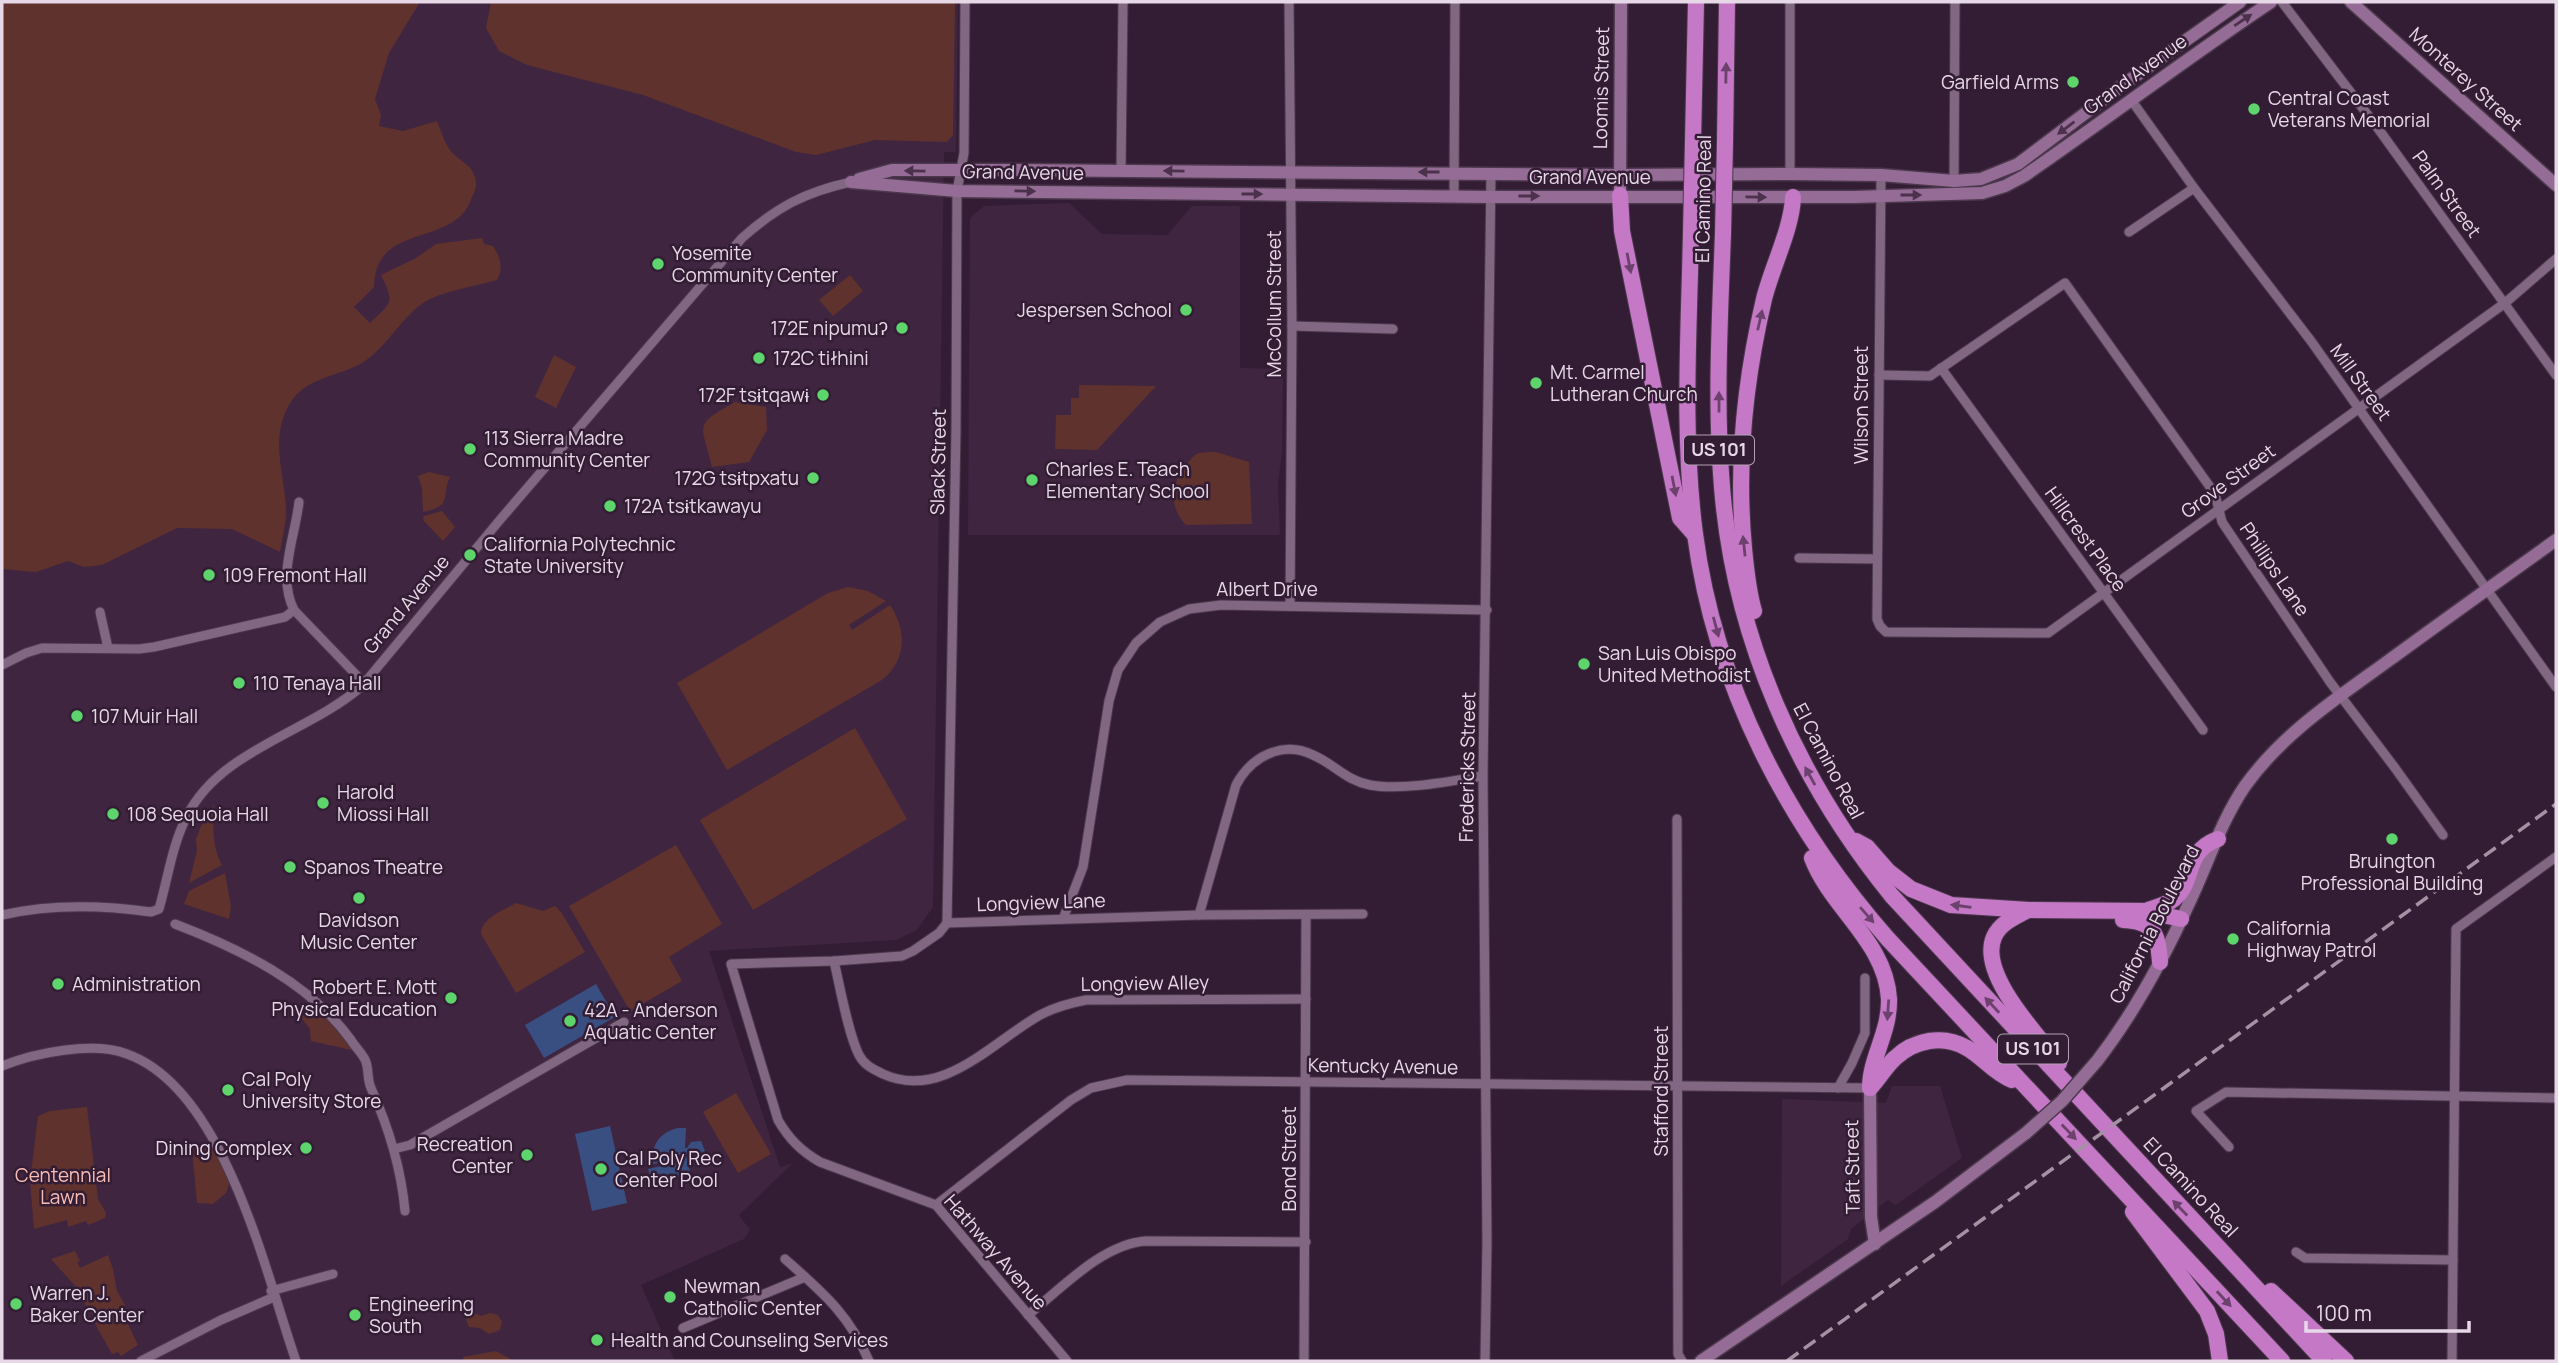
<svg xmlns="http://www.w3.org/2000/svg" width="2558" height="1363" font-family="Manrope,sans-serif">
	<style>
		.built { fill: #3f2540 }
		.green { fill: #60322e }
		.water { fill: #394f82 }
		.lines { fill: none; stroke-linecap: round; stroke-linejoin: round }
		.street-casing { stroke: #4b384c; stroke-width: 11 }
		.secondary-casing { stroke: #4b384c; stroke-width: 15 }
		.highway-casing { stroke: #4b384c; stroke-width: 18 }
		.street { stroke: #816782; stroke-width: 9 }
		.secondary { stroke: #956c96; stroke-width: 12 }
		.highway { stroke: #c478c6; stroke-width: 16 }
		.rail { stroke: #a492a4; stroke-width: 3.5; stroke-dasharray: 14 7; stroke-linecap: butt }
		.secondary-bridge-casing { stroke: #4b384c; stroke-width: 15; stroke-linecap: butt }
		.highway-bridge-casing { stroke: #4b384c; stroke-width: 18; stroke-linecap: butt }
		.secondary-bridge { stroke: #956c96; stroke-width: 12 }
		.highway-bridge { stroke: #c478c6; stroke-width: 16 }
		.oneway { fill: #4c314c }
		.oneway2 { fill: #6d416e }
		.poi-dot { fill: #5ed56c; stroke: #331d34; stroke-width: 2.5 }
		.labels { text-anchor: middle; stroke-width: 5; stroke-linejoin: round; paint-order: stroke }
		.shield { fill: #331d34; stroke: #b1a0b1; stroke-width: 2 }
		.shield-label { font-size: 18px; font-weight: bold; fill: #e7d8e7 }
		.street-label { font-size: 19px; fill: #e7d8e7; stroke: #331d34 }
		.poi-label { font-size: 19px; fill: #e7d8e7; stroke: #331d34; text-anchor: start }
		.park-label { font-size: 19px; fill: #f9bcb5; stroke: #331d34 }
	</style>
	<rect width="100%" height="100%" fill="#331d34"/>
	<g class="built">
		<polygon points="2,2 958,2 956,152 944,152 933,907 917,930 896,940 709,951 780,1167 793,1163 739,1215 750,1230 744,1239 641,1285 675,1361 2,1361"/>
		<polygon points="1069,203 1102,234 1167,235 1192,206 1240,206 1240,368 1283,369 1282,452 1278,484 1280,535 968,535 970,218 984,206"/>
		<polygon points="1892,1086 1940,1086 1962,1158 1896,1205 1888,1200 1851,1229 1848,1239 1781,1286 1782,1099 1886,1103"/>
	</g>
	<g class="green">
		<path d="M 2,2 L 420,2 L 389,53 L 375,99 L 381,115 L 379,126 L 403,131 L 437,121 C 441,130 444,142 450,150 C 459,162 474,164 476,182 C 477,187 474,193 472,197 C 456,249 375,220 374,287 L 354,307 L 370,323 C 392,301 395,304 381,275 L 416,258 L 436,244 L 482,238 L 484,244 L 493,246 C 500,257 504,268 497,280 C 475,286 450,290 430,299 C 405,311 389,345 365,361 C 337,379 302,375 286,411 C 271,443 285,476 286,510 C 286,524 282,539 280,552 L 232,529 L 177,528 L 102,565 L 84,567 L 68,561 L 36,572 L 2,569 Z"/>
		<polygon points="491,2 955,2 953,135 947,142 875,140 816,155 796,152 643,95 527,65 499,51 486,28"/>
		<polygon points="850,275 863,291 833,316 819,300"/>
		<polygon points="554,355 576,367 556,408 535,397"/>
		<polygon points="1079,385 1156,386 1097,450 1055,449 1056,415 1071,415 1071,398 1079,398"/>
		<path d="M 735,402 L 766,407 L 767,430 L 749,462 L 712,467 C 701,422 693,426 735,402 Z"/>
		<path d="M 1216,452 L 1249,462 L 1252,524 L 1186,525 C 1170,508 1170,488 1183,469 C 1187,464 1193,455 1199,453 C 1204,452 1212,452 1216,452 Z"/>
		<path d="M 429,472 L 450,477 C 440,499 454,505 423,512 L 422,488 L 418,476 Z"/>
		<polygon points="442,511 455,527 443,541 423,520 424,516"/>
		<path d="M 848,587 L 868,591 L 886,601 L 849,625 L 852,630 L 890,605 C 907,630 907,660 882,680 L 727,770 L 677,683 L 828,593 Z"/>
		<polygon points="855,728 907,819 753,910 700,820"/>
		<path d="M 214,804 C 213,824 212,848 222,865 L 189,883 L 197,851 L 196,839 L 201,826 Z"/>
		<polygon points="676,845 722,924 669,957 682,981 630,1011 569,906"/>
		<polygon points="225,873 231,907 229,919 184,904 189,891"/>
		<path d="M 516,903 L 543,911 L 555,906 L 561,912 L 585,952 L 516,993 L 481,934 C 481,918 504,910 516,903 Z"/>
		<polygon points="313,1001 356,1051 311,1041 310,1029 299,1015 302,1005"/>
		<polygon points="736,1093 771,1154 738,1173 703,1112"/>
		<polygon points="87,1107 98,1199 106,1213 105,1218 88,1225 86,1221 68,1227 67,1220 34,1229 30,1181 38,1116 50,1111"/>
		<polygon points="207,1144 212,1145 230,1182 226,1193 213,1204 197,1203 192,1149 189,1147"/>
		<polygon points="75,1251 80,1261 77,1262 80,1268 108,1255 113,1269 117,1291 125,1305 126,1320 138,1345 121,1356 118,1352 112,1354 94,1322 96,1320 76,1292 78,1289 51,1259"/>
		<polygon points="472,1312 481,1316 490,1313 498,1315 502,1322 500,1330 489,1334 480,1328 469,1327 466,1319"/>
		<polygon points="496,1351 514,1361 464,1361 463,1357"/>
	</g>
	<g class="water">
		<polygon points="596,984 615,1017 544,1058 525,1025"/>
		<polygon points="610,1126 627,1203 592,1211 575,1134"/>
		<path d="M 678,1128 L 686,1128 L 685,1148 L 687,1148 L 691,1142 L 701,1141 L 705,1151 L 698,1157 L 690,1154 L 686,1155 L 691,1176 L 685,1177 L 684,1175 L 652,1183 L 648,1169 L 679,1162 L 678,1159 L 653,1164 C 650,1146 660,1132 678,1128 Z"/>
	</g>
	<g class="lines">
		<defs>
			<g id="street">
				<polyline points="1289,2 1292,326 1290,606"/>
				<polyline points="2282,2 2377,127 2556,375"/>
				<polyline points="2132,101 2194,188 2311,341 2556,687"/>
				<polyline points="1121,170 1123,2"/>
				<polyline points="1790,174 1790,2"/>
				<polyline points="1881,175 1877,619 1880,626 1886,632 2048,633 2505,303 2556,259"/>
				<polyline points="1954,181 1955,2"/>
				<polyline points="1454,196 1455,2"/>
				<polyline points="2129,232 2194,188"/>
				<polyline points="1292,326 1393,329"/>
				<polyline points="1941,368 2203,730"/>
				<polyline points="1879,375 1930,376 2065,283 2215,494 2222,522 2330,682 2395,768 2443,835"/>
				<path d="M 299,502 C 295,538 277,576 294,610 L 364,683"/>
				<polyline points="1799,558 1877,559"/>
				<polyline points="100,612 108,648"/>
				<polyline points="2,665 26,653 42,648 139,649 154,647 285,617 294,610"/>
				<polyline points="1677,819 1678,1354 1682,1361"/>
				<path d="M 2,915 C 50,904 102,905 151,912 L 159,909 C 168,878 172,845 187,816 C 220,750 308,733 362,686 L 499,521 L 742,238 C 777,207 805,192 851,182"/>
				<path d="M 1199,915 L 1236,785 C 1251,757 1282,740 1313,755 C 1334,764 1347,781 1370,785 C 1401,791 1452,781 1483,776"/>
				<polyline points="1063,919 1083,867 1109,701 1118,670 1136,643 1160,622 1189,609 1221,605 1487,610"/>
				<polyline points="947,923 956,430 957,191 964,153 965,2"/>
				<path d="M 175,924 C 240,949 309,982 351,1040 C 355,1047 364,1055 366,1062 C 369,1071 367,1079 371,1088 C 389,1128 401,1167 405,1211"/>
				<path d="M 834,961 C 840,987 848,1033 859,1055 C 864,1065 873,1069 883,1074 C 942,1101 992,1042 1040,1015 C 1055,1007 1070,1003 1086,1000 L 1306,999"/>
				<path d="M 2,1066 C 34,1053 93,1041 127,1054 C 225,1089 265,1272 296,1361"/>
				<polyline points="1838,1088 1852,1063 1865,1033 1865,978"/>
				<polyline points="2229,1147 2196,1111 2226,1092 2556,1098"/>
				<polyline points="394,1149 410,1145 624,1022"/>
				<polyline points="936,1205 1071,1100 1091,1088 1127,1080 1870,1088"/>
				<polyline points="2296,1252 2305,1258 2453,1260"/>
				<path d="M 785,1259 C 822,1292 849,1314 869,1361"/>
				<polyline points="271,1291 333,1274"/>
				<path d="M 1028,1315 C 1061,1289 1102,1244 1146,1241 L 1306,1242"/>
				<polyline points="683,1328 805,1277"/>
				<polyline points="141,1361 221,1320 274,1297"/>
				<path d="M 1067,1361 L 936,1205 L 820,1162 C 801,1151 789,1139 778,1120 L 731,964 L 834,961 L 902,956 L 913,951 L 939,933 L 947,923 L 1199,915 L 1363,914"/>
				<polyline points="1304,1361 1306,915"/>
				<polyline points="1485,1361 1487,1242 1483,776 1491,173"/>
				<polyline points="2452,1361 2456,929 2556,857"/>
			</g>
			<g id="secondary">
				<polyline points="2351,2 2556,185"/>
				<polyline points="859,179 892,170 1012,170 1619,175 1790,174 1881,175 1954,181 1981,179 2018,164 2120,87 2240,2"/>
				<path d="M 851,182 L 957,191 L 1490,197 L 1854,197 L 1982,193 L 2005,186 L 2024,176 C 2107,119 2187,58 2271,2"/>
				<polyline points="1620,195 1621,2"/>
				<path d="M 2097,1061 C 2135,1012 2164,958 2190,901 C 2208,863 2221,821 2245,786 C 2283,733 2336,699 2388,661 C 2444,620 2500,580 2556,540"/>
				<polyline points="1870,1088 1871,1217 1875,1244"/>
				<polyline points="1701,1361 1935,1202 2026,1133"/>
			</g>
			<g id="highway">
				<polyline points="1693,141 1696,2"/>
				<polyline points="1725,142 1727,2"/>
				<polyline points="1620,195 1622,231 1680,518 1695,535"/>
				<path d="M 1691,233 C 1689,333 1682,435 1695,534 C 1715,686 1788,825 1888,939 L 2282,1361"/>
				<path d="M 1723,233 C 1720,318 1715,403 1722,487 C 1734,638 1797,779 1892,896 L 2324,1361"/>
				<path d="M 1754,611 C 1748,591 1746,569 1744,548 C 1736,464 1745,380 1764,299 C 1772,267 1792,228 1793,197"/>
				<polyline points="1856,841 1867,847 1888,871 1911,889 1951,905 2029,910 2146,911 2181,919"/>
				<path d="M 1812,858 C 1831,908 1886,942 1889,999 C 1890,1032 1870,1058 1870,1088"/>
				<path d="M 2028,910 C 2015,917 2000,923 1994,937 C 1978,974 2038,1035 2059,1063"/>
				<path d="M 2148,910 C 2157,907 2166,905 2174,899 C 2196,881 2183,852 2218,839"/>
				<path d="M 2123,920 C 2154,921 2158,934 2160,962"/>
				<path d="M 1870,1088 C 1879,1079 1885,1067 1895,1058 C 1914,1040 1943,1034 1967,1048 C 1983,1057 1994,1073 2012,1080"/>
				<polyline points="2133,1212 2207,1311 2216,1334 2220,1361"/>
				<polyline points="2271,1291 2346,1361"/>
			</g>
		</defs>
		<use href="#street" class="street-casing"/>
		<use href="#secondary" class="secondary-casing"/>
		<use href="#highway" class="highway-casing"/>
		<use href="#street" class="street"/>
		<use href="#secondary" class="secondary"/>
		<use href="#highway" class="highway"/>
		<polyline class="rail" points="1787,1361 2556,804"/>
		<defs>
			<polyline id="secondary-bridge" points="2026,1133 2062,1101 2097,1061"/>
			<g id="highway-bridge">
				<polyline points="1691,233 1693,141"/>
				<polyline points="1723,233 1725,142"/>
			</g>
		</defs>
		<use href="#secondary-bridge" class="secondary-bridge-casing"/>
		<use href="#highway-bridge" class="highway-bridge-casing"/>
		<use href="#secondary-bridge" class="secondary-bridge"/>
		<use href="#highway-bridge" class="highway-bridge"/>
	</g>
	<defs><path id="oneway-solid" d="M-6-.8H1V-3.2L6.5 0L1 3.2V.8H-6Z" transform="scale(1.75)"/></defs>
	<g class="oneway">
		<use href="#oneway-solid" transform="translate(2243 20) rotate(-34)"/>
		<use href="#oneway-solid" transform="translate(2066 128) rotate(143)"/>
		<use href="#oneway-solid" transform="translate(915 171) rotate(-179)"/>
		<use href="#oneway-solid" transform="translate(1174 171) rotate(-179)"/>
		<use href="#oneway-solid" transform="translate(1429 172) rotate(-180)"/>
		<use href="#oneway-solid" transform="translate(1025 191) rotate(1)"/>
		<use href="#oneway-solid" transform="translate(1252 194)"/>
		<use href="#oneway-solid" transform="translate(1911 195)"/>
		<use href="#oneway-solid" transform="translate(1529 196)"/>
		<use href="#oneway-solid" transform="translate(1756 197) rotate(1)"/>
	</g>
	<g class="oneway2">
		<use href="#oneway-solid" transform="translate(1726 73) rotate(-89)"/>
		<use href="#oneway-solid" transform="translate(1629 263) rotate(79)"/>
		<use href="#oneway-solid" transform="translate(1760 320) rotate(-77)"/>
		<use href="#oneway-solid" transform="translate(1719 402) rotate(-90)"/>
		<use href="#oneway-solid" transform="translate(1674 486) rotate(79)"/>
		<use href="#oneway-solid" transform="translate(1744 546) rotate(-96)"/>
		<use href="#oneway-solid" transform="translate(1716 627) rotate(75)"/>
		<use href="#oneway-solid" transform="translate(1810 776) rotate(-119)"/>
		<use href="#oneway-solid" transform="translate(1961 906) rotate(-172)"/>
		<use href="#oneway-solid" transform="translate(1867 915) rotate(49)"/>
		<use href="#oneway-solid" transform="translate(1992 1005) rotate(-133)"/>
		<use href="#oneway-solid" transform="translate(1888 1010) rotate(94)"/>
		<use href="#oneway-solid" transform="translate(2069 1132) rotate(46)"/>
		<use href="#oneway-solid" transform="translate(2180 1208) rotate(-134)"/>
		<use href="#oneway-solid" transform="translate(2224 1299) rotate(47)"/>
	</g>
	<g class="poi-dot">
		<circle cx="2073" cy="82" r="7"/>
		<circle cx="2254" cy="109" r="7"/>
		<circle cx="658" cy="264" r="7"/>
		<circle cx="1186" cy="310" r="7"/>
		<circle cx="902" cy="328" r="7"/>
		<circle cx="759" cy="358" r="7"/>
		<circle cx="1536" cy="383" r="7"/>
		<circle cx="823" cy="395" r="7"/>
		<circle cx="470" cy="449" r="7"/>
		<circle cx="813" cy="478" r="7"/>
		<circle cx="1032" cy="480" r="7"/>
		<circle cx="610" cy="506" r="7"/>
		<circle cx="470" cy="555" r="7"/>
		<circle cx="209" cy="575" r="7"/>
		<circle cx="1584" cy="664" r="7"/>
		<circle cx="239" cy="683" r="7"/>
		<circle cx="77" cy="716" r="7"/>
		<circle cx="323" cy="803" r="7"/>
		<circle cx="113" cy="814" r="7"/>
		<circle cx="2392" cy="839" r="7"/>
		<circle cx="290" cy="867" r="7"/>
		<circle cx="359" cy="898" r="7"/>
		<circle cx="2233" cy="939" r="7"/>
		<circle cx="58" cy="984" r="7"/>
		<circle cx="451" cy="998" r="7"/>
		<circle cx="570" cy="1021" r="7"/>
		<circle cx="228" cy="1090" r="7"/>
		<circle cx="306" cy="1148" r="7"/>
		<circle cx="527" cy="1155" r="7"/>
		<circle cx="601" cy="1169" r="7"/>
		<circle cx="670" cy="1297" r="7"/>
		<circle cx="16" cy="1304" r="7"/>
		<circle cx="355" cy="1315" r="7"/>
		<circle cx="597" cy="1340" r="7"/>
	</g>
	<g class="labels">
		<g class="shield">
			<rect x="1684" y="435.5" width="70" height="29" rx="5"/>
			<rect x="1998" y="1034.5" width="70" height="29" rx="5"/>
		</g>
		<g class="shield-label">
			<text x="1719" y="456">US 101</text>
			<text x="2033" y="1055">US 101</text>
		</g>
		<g class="street-label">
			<text transform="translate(2135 74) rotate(-36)" y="7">Grand Avenue</text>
			<text transform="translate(2466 79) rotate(42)" y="7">Monterey Street</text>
			<text transform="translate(1601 88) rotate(-89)" y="7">Loomis Street</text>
			<text transform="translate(1023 172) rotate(1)" y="7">Grand Avenue</text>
			<text x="1590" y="184">Grand Avenue</text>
			<text transform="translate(2447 194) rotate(54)" y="7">Palm Street</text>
			<text transform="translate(1703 199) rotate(-89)" y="7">El Camino Real</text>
			<text transform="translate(1274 304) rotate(-90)" y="7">McCollum Street</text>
			<text transform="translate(2361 382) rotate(54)" y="7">Mill Street</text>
			<text transform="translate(1861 405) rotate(-90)" y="7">Wilson Street</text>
			<text transform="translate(938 462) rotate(-89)" y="7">Slack Street</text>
			<text transform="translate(2228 481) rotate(-36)" y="7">Grove Street</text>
			<text transform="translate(2086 539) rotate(54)" y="7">Hillcrest Place</text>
			<text transform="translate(2275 569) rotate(56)" y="7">Phillips Lane</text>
			<text x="1267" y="596">Albert Drive</text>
			<text transform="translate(406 604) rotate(-50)" y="7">Grand Avenue</text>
			<text transform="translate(1829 761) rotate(62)" y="7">El Camino Real</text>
			<text transform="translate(1467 767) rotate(-89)" y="7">Fredericks Street</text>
			<text transform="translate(1041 902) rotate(-2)" y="7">Longview Lane</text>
			<text transform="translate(2154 924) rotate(-63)" y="7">California Boulevard</text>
			<text transform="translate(1145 983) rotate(-1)" y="7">Longview Alley</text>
			<text transform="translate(1383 1066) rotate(1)" y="7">Kentucky Avenue</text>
			<text transform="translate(1661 1091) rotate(-90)" y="7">Stafford Street</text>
			<text transform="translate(1289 1159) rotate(-90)" y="7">Bond Street</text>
			<text transform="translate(1852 1167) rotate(-91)" y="7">Taft Street</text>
			<text transform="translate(2191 1187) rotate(47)" y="7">El Camino Real</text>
			<text transform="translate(996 1252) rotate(49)" y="7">Hathway Avenue</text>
		</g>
		<g class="poi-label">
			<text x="2059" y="89" text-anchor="end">Garfield Arms</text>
			<text x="2268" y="105">Central Coast<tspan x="2268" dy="22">Veterans Memorial</tspan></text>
			<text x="672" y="260">Yosemite<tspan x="672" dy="22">Community Center</tspan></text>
			<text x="1172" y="317" text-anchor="end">Jespersen School</text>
			<text x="888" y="335" text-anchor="end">172E nipumuʔ</text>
			<text x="773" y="365">172C tiłhini</text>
			<text x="1550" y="379">Mt. Carmel<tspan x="1550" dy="22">Lutheran Church</tspan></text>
			<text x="809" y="402" text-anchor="end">172F tsɨtqawɨ</text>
			<text x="484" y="445">113 Sierra Madre<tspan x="484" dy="22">Community Center</tspan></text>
			<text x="1046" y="476">Charles E. Teach<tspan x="1046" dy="22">Elementary School</tspan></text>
			<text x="799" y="485" text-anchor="end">172G tsɨtpxatu</text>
			<text x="624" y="513">172A tsɨtkawayu</text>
			<text x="484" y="551">California Polytechnic<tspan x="484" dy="22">State University</tspan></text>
			<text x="223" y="582">109 Fremont Hall</text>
			<text x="1598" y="660">San Luis Obispo<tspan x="1598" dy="22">United Methodist</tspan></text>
			<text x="253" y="690">110 Tenaya Hall</text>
			<text x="91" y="723">107 Muir Hall</text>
			<text x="337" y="799">Harold<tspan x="337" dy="22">Miossi Hall</tspan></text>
			<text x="127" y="821">108 Sequoia Hall</text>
			<text x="2392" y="868" text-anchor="middle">Bruington<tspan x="2392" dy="22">Professional Building</tspan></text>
			<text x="304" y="874">Spanos Theatre</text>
			<text x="359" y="927" text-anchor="middle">Davidson<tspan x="359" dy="22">Music Center</tspan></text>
			<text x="2247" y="935">California<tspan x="2247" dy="22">Highway Patrol</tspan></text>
			<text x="72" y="991">Administration</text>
			<text x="437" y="994" text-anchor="end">Robert E. Mott<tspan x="437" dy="22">Physical Education</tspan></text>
			<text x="584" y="1017">42A - Anderson<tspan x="584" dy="22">Aquatic Center</tspan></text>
			<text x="242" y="1086">Cal Poly<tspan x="242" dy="22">University Store</tspan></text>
			<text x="513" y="1151" text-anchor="end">Recreation<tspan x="513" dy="22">Center</tspan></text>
			<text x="292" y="1155" text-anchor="end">Dining Complex</text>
			<text x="615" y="1165">Cal Poly Rec<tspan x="615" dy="22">Center Pool</tspan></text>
			<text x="684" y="1293">Newman<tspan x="684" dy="22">Catholic Center</tspan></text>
			<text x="30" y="1300">Warren J.<tspan x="30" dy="22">Baker Center</tspan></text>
			<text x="369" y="1311">Engineering<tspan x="369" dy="22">South</tspan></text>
			<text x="611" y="1347">Health and Counseling Services</text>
		</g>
		<g class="park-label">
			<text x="63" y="1182">Centennial<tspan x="63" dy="22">Lawn</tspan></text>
		</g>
	</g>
	<rect width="2558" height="1363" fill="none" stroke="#e7d8e7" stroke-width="7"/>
	<path d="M2306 1321v10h163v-10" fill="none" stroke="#e7d8e7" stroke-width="3.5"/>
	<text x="2316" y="1321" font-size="21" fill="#e7d8e7" stroke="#331d34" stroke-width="5" paint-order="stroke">100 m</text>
</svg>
